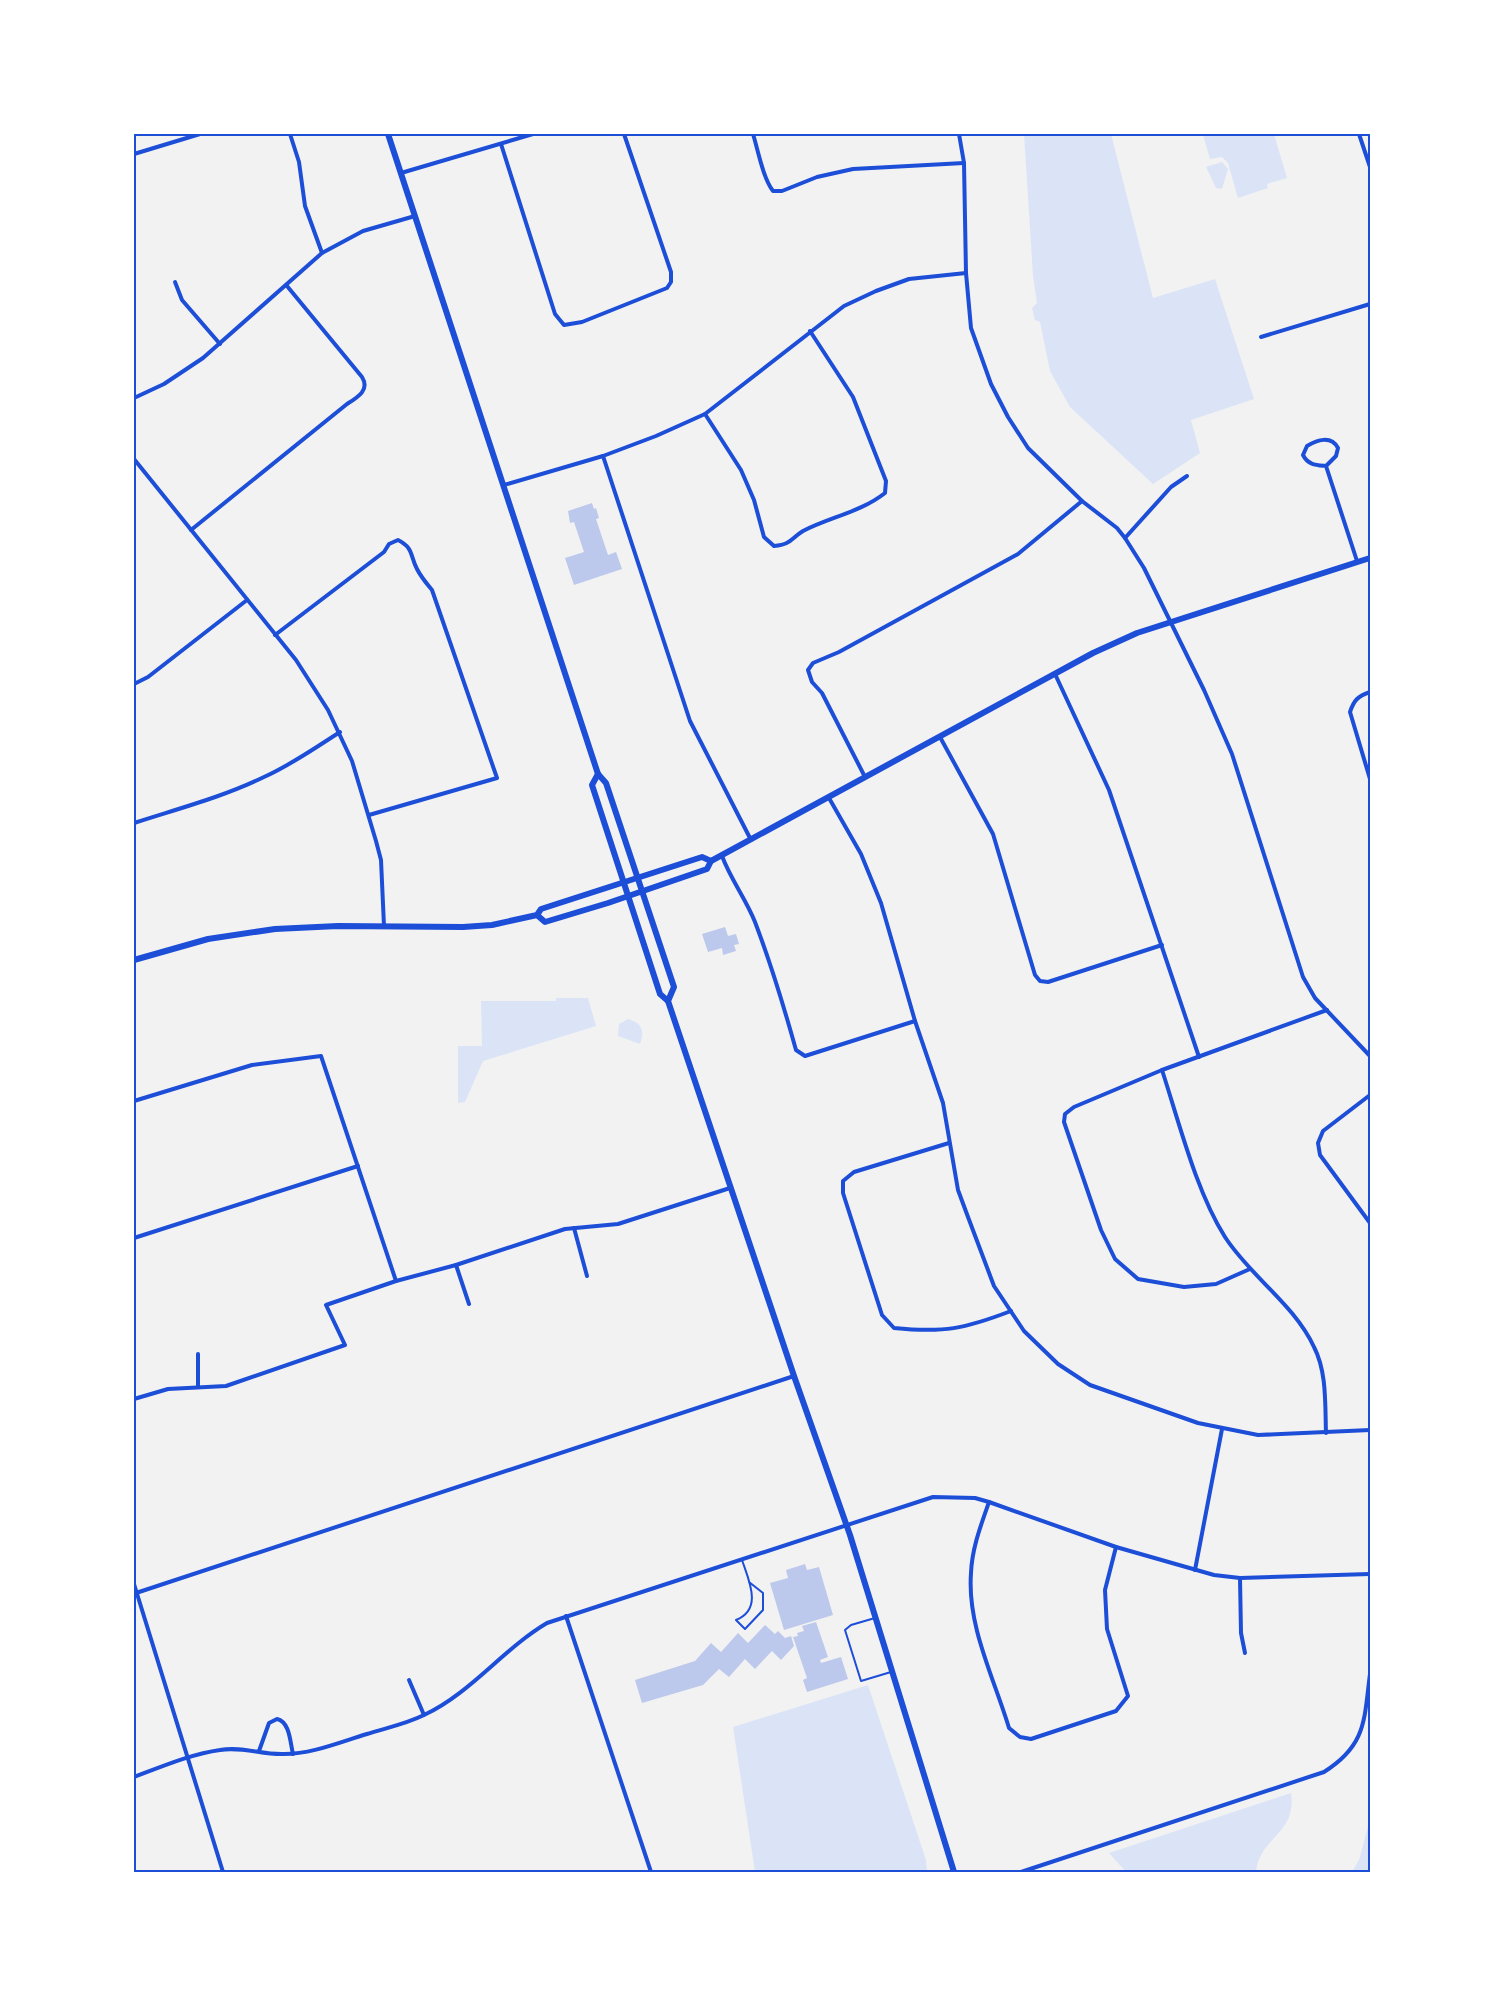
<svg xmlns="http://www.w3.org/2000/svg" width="1504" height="2006" font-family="Karla,sans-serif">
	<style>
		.green { fill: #dbe4f7 }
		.building { fill: #bdc9ec }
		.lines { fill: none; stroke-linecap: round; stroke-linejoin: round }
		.service { stroke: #1d4ed8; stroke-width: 2 }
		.minor { stroke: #1d4ed8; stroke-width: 4 }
		.secondary { stroke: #1d4ed8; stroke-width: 6 }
		.neatline { fill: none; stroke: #1d4ed8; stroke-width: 2 }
	</style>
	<rect width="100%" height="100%" fill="#f2f2f2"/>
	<g class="green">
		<polygon points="1024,134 1111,134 1153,298 1215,279 1254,399 1191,420 1200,453 1153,484 1070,407 1050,371 1040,322 1035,320 1032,308 1037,303 1033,276"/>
		<polygon points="1207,134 1274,134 1287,178 1267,184 1268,188 1238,198 1228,163 1222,157 1210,159 1203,135"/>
		<polygon points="1222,162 1228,169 1222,189 1216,188 1206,167"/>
		<polygon points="556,998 588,998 596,1026 483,1061 465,1102 458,1103 458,1046 482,1046 481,1001 556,1001"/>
		<path d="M 628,1019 C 642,1023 645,1031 640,1044 L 618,1036 L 619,1024 Z"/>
		<polygon points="868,1685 926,1860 927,1872 755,1872 733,1727"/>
		<path d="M 1291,1793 C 1297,1835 1259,1837 1256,1872 L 1126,1872 L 1109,1853 Z"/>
		<polygon points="1370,1819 1370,1872 1352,1872 1359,1860"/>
	</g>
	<g class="building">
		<polygon points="592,503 594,509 596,508 599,518 596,519 608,555 616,552 622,569 574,585 565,558 584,552 574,522 570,523 568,511"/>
		<polygon points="725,927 728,936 736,934 739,944 734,945 736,951 723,955 722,948 708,952 702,934"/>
		<polygon points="805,1564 807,1570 819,1567 833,1615 784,1630 770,1583 788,1578 786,1570"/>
		<polygon points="816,1622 828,1657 820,1660 821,1663 841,1657 848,1679 807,1692 803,1680 807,1678 793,1637 798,1636 797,1633 804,1631 802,1626"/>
		<polygon points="765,1625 775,1634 778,1631 785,1638 791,1636 794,1646 781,1660 772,1651 755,1669 745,1659 729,1677 719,1669 703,1685 642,1703 635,1680 695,1661 711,1643 721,1652 738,1633 748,1643"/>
	</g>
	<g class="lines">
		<g class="service">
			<path d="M 742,1560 C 749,1581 763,1609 736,1620 L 745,1629 L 763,1610 L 763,1593 L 749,1582"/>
			<polyline points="875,1618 851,1625 845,1630 861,1681 891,1672"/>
		</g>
		<g class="minor">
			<polyline points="290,134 299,162 305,206 322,253"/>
			<path d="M 753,134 C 758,150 763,178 773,191 L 782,191 L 817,177 L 853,169 L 964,163"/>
			<polyline points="959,134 964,163 966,273 971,328 991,384 1008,417 1028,448 1082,501 1117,528 1125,538 1144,568 1204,690 1232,754 1303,977 1315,998 1370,1056"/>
			<polyline points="1359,134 1370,167"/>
			<polyline points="501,144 555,314 564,325 582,322 667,288 671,282 671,272 624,134"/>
			<polyline points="134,154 200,134"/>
			<polyline points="401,173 533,134"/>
			<polyline points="175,282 182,300 220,344"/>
			<polyline points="1261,337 1370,304"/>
			<polyline points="134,398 164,384 203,358 322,253 363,231 415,216"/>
			<path d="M 705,414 L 741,470 L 754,500 L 764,537 L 774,546 C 792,544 790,539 803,531 C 830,517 861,512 885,493 L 886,481 L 853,397 L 810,331"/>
			<polyline points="603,456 690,721 751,840"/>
			<polyline points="134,459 296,660 328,710 352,761 376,841 381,860 384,926"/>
			<path d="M 1326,466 C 1316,465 1308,465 1303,455 L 1307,446 C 1317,440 1331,435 1338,448 L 1336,456 L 1326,466 L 1357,561"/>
			<polyline points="504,485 603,456 656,436 705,414 844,306 876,291 909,279 966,273"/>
			<path d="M 191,530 L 347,404 C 358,397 370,390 362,377 L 287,286"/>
			<polyline points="1125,538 1171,487 1187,476"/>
			<path d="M 275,635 L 384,552 L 389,544 L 398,540 C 414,548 410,556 417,569 C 421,577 427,584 432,590 L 497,778 L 369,815"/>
			<polyline points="1055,674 1109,790 1199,1057"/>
			<polyline points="134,684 148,677 247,600"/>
			<path d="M 1370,692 C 1358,696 1354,700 1350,712 L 1370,779"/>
			<polyline points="940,737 993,834 1035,975 1040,981 1048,982 1162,945"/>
			<polyline points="865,777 822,693 812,682 808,670 813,663 839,652 1018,554 1082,501"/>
			<polyline points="829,798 861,854 881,903 915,1021 943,1103 958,1190 968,1217 994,1286 1024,1331 1058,1364 1090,1385 1198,1423 1258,1435 1370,1430"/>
			<path d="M 134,823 C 177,809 223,797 264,777 C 291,765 315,748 340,732"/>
			<path d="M 722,856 C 731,880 746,899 755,922 C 771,964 784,1007 796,1050 L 805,1056 L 915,1021"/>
			<path d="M 1162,1070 C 1179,1122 1196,1191 1225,1237 C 1250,1276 1294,1304 1314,1347 C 1327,1372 1325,1405 1326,1433"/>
			<polyline points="1370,1095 1323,1131 1318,1143 1320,1155 1370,1223"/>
			<polyline points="134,1101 252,1065 321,1056 396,1281"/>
			<path d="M 949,1143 L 854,1172 L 843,1181 L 843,1193 L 882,1315 L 894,1328 C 944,1333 964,1329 1011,1311"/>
			<polyline points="574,1228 587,1276"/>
			<polyline points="134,1238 358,1166"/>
			<polyline points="456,1265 469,1304"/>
			<polyline points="1250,1269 1216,1284 1184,1287 1138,1279 1115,1259 1101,1230 1064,1122 1065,1114 1074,1107 1162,1070 1327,1010"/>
			<polyline points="198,1354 198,1387"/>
			<polyline points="134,1399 168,1389 226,1386 345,1345 326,1305 396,1281 456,1265 565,1229 618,1224 730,1188"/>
			<path d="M 989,1502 C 981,1525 972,1548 971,1573 C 967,1626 994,1678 1009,1728 L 1020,1737 L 1031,1739 L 1116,1711 L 1128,1696 L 1107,1629 L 1105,1590 L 1116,1547"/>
			<polyline points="1195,1570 1222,1429"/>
			<polyline points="1240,1578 1241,1633 1245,1653"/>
			<polyline points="134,1584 223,1872"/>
			<polyline points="136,1593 794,1376"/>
			<polyline points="566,1616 651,1872"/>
			<polyline points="409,1680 424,1715"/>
			<path d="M 259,1751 L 269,1723 L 277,1719 C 290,1722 290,1742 293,1754"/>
			<path d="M 134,1777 C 161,1767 191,1754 220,1750 C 242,1746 262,1755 284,1754 C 312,1754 340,1742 367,1734 C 386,1728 406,1724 424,1715 C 471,1693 503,1649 547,1623 L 933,1497 L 975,1498 L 989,1502 L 1116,1547 L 1214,1575 L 1240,1578 L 1370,1574"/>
			<path d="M 1021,1872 L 1324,1772 C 1367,1745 1364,1719 1370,1674"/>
		</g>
		<g class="secondary">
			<polyline points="388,134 598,774 606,783 674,987 668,1001"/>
			<polyline points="598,774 592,785 660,994 668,1001 794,1376 850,1535 954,1872"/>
			<polyline points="537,915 545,922 608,903 707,869 711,861 1093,653 1137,633 1370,558"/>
			<polyline points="134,960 208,939 275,929 338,926 463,927 492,925 537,915 541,909 702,857 711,861"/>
		</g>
	</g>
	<rect width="1504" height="2006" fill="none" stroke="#ffffff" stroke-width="270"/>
	<rect x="135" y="135" width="1234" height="1736" class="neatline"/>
</svg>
